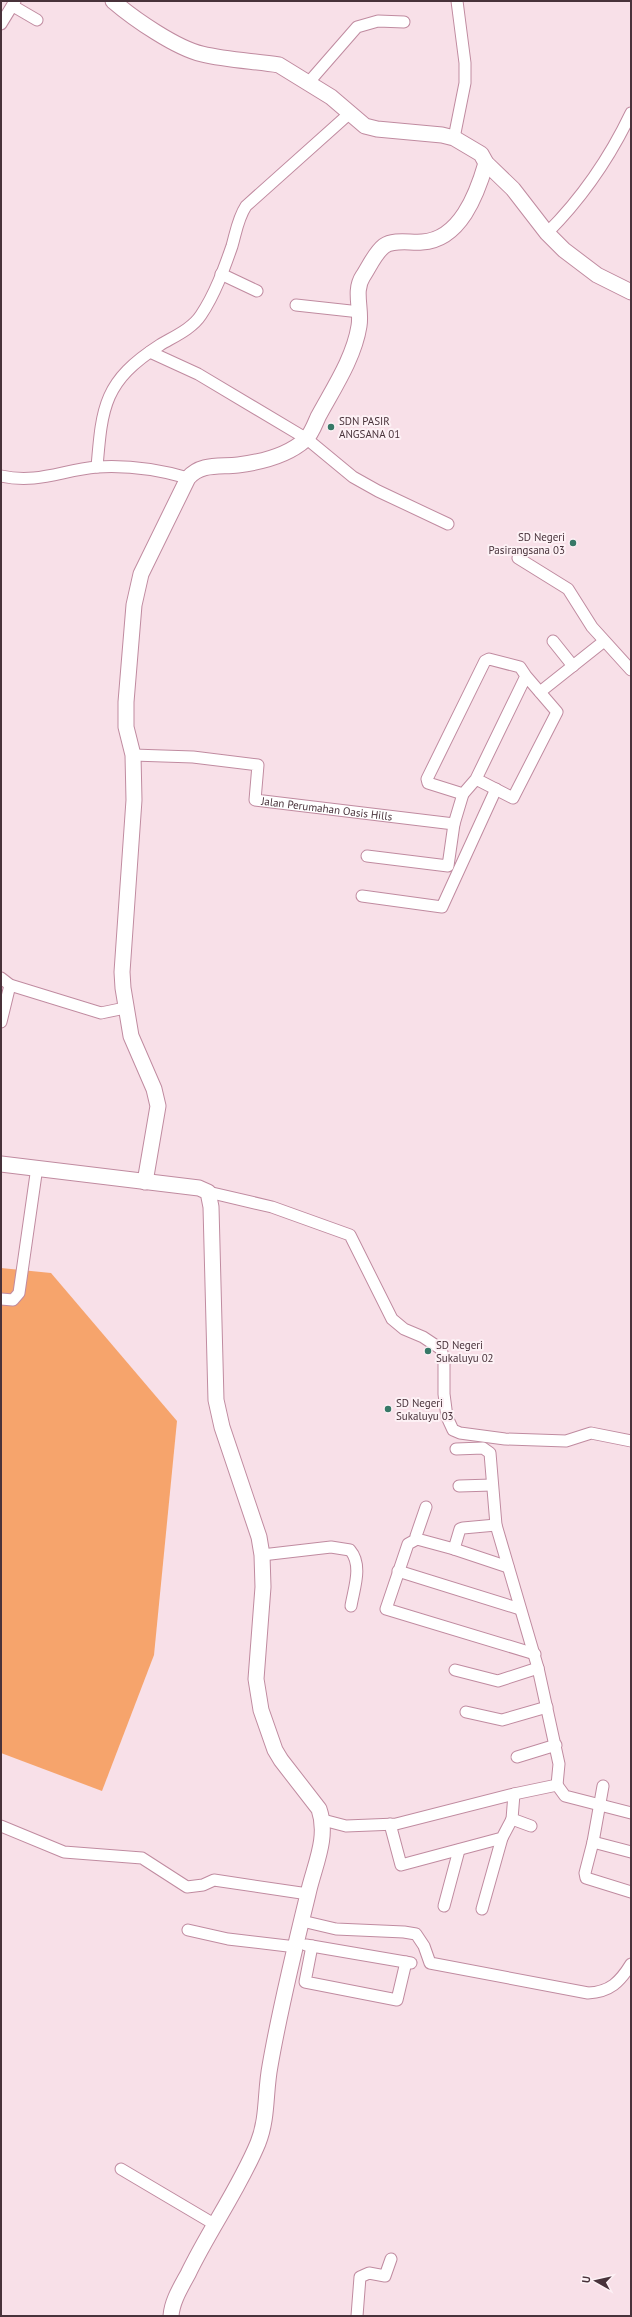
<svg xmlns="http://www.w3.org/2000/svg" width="632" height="2317" font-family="'PT Sans',sans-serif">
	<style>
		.forest { fill: #f6a46c }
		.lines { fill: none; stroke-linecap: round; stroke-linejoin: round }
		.street-casing { stroke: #c08ba0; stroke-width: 13 }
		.secondary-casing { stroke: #c08ba0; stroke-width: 17 }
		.street { stroke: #fff; stroke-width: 11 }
		.secondary { stroke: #fff; stroke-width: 15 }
		.poi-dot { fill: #377867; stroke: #fdf1f5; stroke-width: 1.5 }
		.labels { text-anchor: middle; stroke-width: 4; stroke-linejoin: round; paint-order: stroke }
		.poi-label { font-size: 11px; fill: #48323a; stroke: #fdf1f5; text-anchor: start }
		.street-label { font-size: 11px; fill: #48323a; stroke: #fdf1f5 }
	</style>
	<rect width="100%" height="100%" fill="#f8e0e8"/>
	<polygon class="forest" points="1,1268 51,1273 177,1421 154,1655 102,1791 1,1753"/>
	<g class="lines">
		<defs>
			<g id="street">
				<polyline points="13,6 37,20"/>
				<polyline points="1,24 15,1"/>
				<polyline points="309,82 357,27 378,21 404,22"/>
				<polyline points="454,138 465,83 465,63 457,1"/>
				<path d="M 547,233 C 581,199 610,157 631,113"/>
				<polyline points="221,274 257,291"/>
				<polyline points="296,305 360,312"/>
				<polyline points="150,352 198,374 307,439 353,477 378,491 448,524"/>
				<path d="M 97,467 C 102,406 104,381 160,345 C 173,337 192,329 201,315 C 215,294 224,269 232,246 C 236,232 238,218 246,206 L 350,113"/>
				<path d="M 1,476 C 38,484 62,470 97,467 C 129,465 157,469 188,478"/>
				<polyline points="518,558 568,589 592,627 631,670"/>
				<polyline points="553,641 573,666"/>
				<polyline points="540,692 603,642"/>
				<path id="s1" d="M 133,755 L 193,757 L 258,765 L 255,800 L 454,824 L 463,794"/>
				<polyline points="476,779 526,676 557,712 513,798 476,779 463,794 428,783 427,779 485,661 489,659 520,667 526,676"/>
				<polyline points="367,856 448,866 454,824"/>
				<polyline points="362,896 442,907 496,789"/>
				<polyline points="1,978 10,985 101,1013 125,1008"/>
				<polyline points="1,1022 10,985"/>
				<polyline points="208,1192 272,1207 350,1235 392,1319 404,1329 423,1337 441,1349 444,1360 444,1394 447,1417 453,1430 460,1433 505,1439 566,1441 591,1433 631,1441"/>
				<polyline points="1,1299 13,1300 19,1293 37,1167"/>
				<polyline points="459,1486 492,1485"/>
				<polyline points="426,1507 416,1536 417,1539 454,1549 460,1529 463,1528 496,1525"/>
				<polyline points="417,1539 408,1544 386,1609 535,1654"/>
				<polyline points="454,1549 508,1567"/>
				<path d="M 262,1555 L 331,1547 L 350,1550 C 363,1565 354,1588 351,1606"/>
				<polyline points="398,1571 520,1609"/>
				<polyline points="455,1670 498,1681 538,1668"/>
				<polyline points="466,1712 502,1720 547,1707"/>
				<polyline points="517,1757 556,1745"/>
				<polyline points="557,1785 565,1796 631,1813"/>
				<polyline points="603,1786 593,1842 585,1873 586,1878 631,1892"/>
				<polyline points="514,1794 512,1819 531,1826"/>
				<polyline points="323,1820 346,1826 396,1824 514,1794 557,1785 559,1764 538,1668 496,1525 490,1453 483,1448 456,1449"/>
				<polyline points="390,1824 401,1865 502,1838 512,1819"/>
				<polyline points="1,1826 64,1852 142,1858 187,1887 203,1885 214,1880 308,1894"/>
				<polyline points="593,1842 631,1852"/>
				<polyline points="444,1906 459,1850"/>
				<polyline points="482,1909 502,1838"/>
				<path d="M 302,1921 L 336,1929 L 404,1932 L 416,1934 L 424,1946 L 430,1963 L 588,1993 C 610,1992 620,1982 631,1964"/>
				<polyline points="188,1930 228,1939 296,1947"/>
				<polyline points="306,1945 411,1963"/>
				<polyline points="312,1946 305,1982 397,2000 406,1962"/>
				<polyline points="121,2169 214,2224"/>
				<polyline points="357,2316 360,2277 369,2273 385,2276 391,2259"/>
			</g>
			<g id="secondary">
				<path d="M 113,1 C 134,19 176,48 202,54 C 227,60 253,61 279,65 L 331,97 L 365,126 L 377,129 L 442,135 L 454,138 L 481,154 L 486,163 L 513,189 L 547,233 L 564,250 L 597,275 L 631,292"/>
				<path d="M 1,1164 L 199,1188 L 208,1192 L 211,1207 L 216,1400 L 222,1427 L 259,1537 L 262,1555 L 263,1587 L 256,1679 L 261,1710 L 275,1750 L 281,1760 L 319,1809 C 329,1838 314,1866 308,1894 C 294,1951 280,2008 270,2066 C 265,2092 268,2118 258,2143 C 239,2189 209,2230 188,2274 C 181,2287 172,2301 171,2316"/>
				<path d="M 145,1182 L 158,1106 L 154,1089 L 131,1036 L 123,988 L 122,972 L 134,800 L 133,755 L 126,727 L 126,702 L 134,605 L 141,574 L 188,478 C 201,463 219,467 238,465 C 262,462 287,456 305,440 C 311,435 315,424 318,417 C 333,389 354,358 359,326 C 362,309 353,291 363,276 C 369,267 375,253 384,246 C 394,239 410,243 422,242 C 460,240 477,194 486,163"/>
			</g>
		</defs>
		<use href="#street" class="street-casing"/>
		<use href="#secondary" class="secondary-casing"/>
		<use href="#street" class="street"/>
		<use href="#secondary" class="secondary"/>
	</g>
	<g class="poi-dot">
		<circle cx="331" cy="427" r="4"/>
		<circle cx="573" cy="543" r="4"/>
		<circle cx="428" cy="1351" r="4"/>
		<circle cx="388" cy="1409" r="4"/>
	</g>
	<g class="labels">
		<g class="poi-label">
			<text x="339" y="425">SDN PASIR<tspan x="339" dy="13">ANGSANA 01</tspan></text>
			<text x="565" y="541" text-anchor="end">SD Negeri<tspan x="565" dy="13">Pasirangsana 03</tspan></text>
			<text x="436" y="1349">SD Negeri<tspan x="436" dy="13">Sukaluyu 02</tspan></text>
			<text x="396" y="1407">SD Negeri<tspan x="396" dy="13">Sukaluyu 03</tspan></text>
		</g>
		<g class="street-label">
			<text dy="4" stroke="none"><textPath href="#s1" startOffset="233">Jalan Perumahan Oasis Hills</textPath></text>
		</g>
	</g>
	<rect width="632" height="2317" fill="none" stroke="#48323a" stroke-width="4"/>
	<g transform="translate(596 2281) rotate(278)" stroke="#fdf1f5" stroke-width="3" paint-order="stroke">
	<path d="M0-3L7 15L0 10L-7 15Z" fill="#48323a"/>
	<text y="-6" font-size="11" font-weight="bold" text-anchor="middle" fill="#48323a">U</text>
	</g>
</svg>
